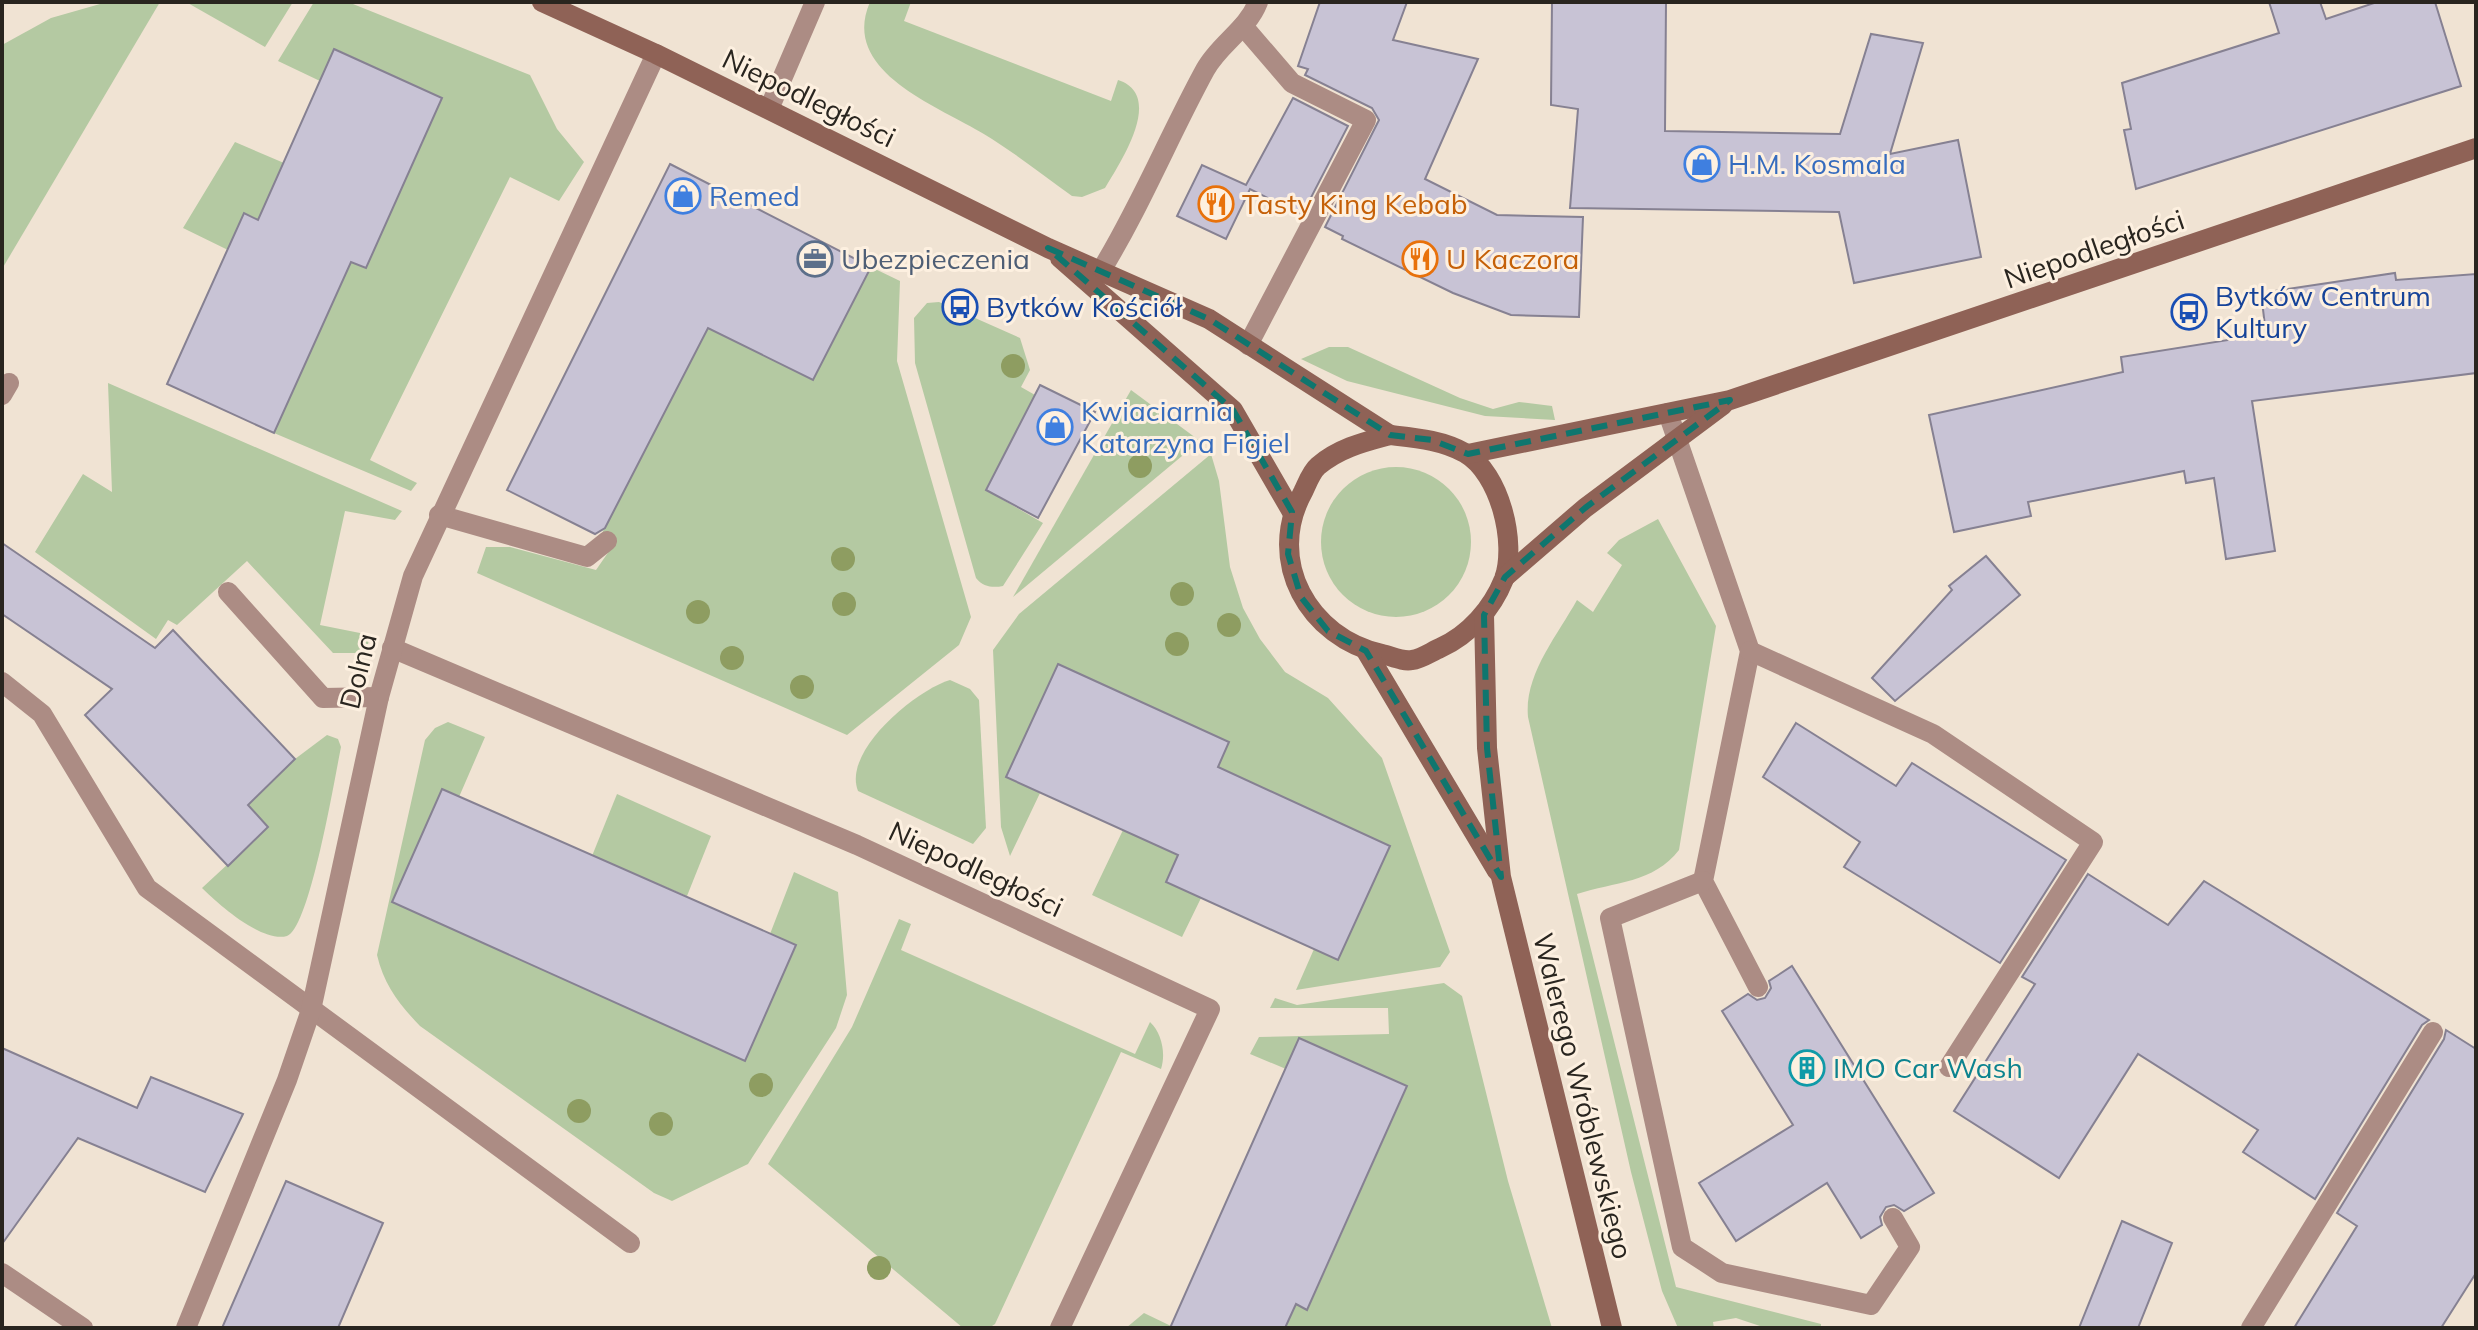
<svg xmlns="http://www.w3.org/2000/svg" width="2478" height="1330" font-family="Mulish,sans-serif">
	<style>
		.green { fill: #b4c9a2 }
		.building { fill: #c8c3d5; stroke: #868192; stroke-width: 2 }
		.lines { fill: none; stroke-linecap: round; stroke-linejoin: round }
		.lane { stroke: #ac8c84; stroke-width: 20 }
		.street { stroke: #ac8c84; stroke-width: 20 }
		.secondary { stroke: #8f6256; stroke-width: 20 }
		.tree { fill: #8e9d61 }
		.marked { fill: none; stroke: #0f766e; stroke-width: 6; stroke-dasharray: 16 10; stroke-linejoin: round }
		.labels { text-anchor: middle; stroke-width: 6; stroke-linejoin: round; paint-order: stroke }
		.street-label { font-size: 28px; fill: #29251f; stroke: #fdf0e0 }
		.shop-label { font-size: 28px; fill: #366cbe; stroke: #fdf0e0; text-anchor: start }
		.food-label { font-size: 28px; fill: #c56008; stroke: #fdf0e0; text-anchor: start }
		.service-label { font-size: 28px; fill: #4e5e75; stroke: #fdf0e0; text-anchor: start }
		.transit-label { font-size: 28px; fill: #164399; stroke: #fdf0e0; text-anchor: start }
		.culture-label { font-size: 28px; fill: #0d838f; stroke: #fdf0e0; text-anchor: start }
	</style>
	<rect width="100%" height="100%" fill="#f0e3d3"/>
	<g class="green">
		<polygon points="107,2 160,2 2,269 2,45 51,18"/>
		<polygon points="186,2 293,2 265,47"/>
		<polygon points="314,2 348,2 530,75 557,129 584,162 559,201 510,177 370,460 417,483 411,491 274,433 351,262 366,268 442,98 335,49 320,81 278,61"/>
		<path d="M 870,2 L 911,2 L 904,21 L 1111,101 L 1118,80 C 1165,95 1121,161 1105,188 L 1082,197 L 1072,196 C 1046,177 1020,157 992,139 C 947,109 838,75 870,2 Z"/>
		<polygon points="235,142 284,163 258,220 244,214 228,250 183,228"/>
		<polygon points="871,267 900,281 897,361 971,617 959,645 847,735 477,573 486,547 510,547 596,570 614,544 600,537 708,328 813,380"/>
		<path d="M 939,302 L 1020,338 L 1030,370 L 1021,387 L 1035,395 L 986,490 L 1043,523 L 1003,586 C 993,588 983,587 976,578 L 915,363 L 914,318 L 927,303 Z"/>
		<polygon points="1329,347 1348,347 1460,398 1493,409 1519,402 1552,406 1555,420 1485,416 1347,381 1301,359"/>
		<polygon points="108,383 402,511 395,520 345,511 320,625 370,635 368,644 356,653 333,653 247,561 177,625 168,620 156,639 35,552 83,474 112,492"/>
		<polygon points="1131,390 1200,441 1013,597"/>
		<polygon points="1211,454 1219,481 1230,567 1243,608 1260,639 1285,672 1328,698 1382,758 1450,952 1440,967 1296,990 1314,949 1338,960 1390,846 1218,767 1229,742 1058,664 1006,777 1040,793 1010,856 1001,827 993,650 1019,614"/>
		<circle cx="1396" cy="542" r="75"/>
		<path d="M 1658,519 L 1716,626 L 1679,850 C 1654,883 1614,882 1577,894 L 1676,1287 L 1821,1324 L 1821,1328 L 1766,1328 L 1736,1318 L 1713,1322 L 1714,1328 L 1678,1328 L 1662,1291 L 1631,1172 L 1528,717 C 1524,675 1557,636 1577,600 L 1593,612 L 1622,565 L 1607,553 L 1619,540 Z"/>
		<path d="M 950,680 L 970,689 L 979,700 L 986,828 L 973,844 L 858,791 C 842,751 916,690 950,680 Z"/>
		<path d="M 448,722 L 485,737 L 459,797 L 393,902 L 745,1060 L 796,946 L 770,934 L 794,872 L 838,892 L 847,995 L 836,1028 L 748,1164 L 672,1201 L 654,1193 L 420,1026 C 399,1004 384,985 377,955 L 425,740 L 435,728 Z"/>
		<path d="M 327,735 L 338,739 L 341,747 C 335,776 310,928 287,936 C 262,943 218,904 202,888 L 268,827 L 248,805 L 295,759 Z"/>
		<polygon points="617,794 711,836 687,896 592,856"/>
		<polygon points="1123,830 1178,855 1166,882 1201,898 1182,937 1092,895"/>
		<path d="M 899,919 L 911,924 L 901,950 L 1135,1054 L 1150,1022 C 1162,1033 1166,1054 1161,1069 L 1121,1052 L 995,1324 L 989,1328 L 963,1328 L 768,1164 L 852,1027 Z"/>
		<polygon points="1444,983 1462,996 1508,1181 1552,1328 1285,1328 1296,1304 1308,1309 1407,1087 1286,1069 1250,1054 1259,1037 1389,1034 1388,1008 1270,1008 1275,998 1297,1005"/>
		<polygon points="1144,1313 1171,1326 1170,1328 1126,1328"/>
	</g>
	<g class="building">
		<polygon points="1320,2 1407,2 1393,40 1478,59 1425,179 1497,215 1583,217 1579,317 1511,315 1453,293 1342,239 1343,236 1325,227 1379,120 1372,108 1305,75 1308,69 1298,66"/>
		<polygon points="1552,2 1666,2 1665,131 1840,134 1871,34 1923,43 1890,154 1958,140 1981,257 1854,283 1839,212 1570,208 1578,109 1551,105"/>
		<polygon points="2269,2 2320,2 2326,19 2377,2 2435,2 2461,86 2136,189 2124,130 2131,129 2122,83 2279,33"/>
		<polygon points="334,49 442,98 366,268 351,262 274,433 167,384 244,213 258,220"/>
		<polygon points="1293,98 1348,126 1302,215 1250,189 1226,239 1177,216 1202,165 1246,185"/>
		<polygon points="670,164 871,267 813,380 708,328 605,528 595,534 507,490"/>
		<polygon points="2395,273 2396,280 2476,274 2476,373 2252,401 2275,551 2226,559 2214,478 2186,483 2184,471 2028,502 2031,516 1954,532 1929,415 2123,372 2121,357 2266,334 2261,293"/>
		<polygon points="1040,385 1095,412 1038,518 986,490"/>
		<polygon points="2,543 155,648 173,630 295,759 248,805 268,827 228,866 85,715 112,689 2,614"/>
		<polygon points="1986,556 2020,595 1895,701 1872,678 1952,590 1949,586"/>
		<polygon points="1058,664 1229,742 1218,767 1390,846 1338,960 1166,882 1178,855 1006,777"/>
		<polygon points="1796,723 1896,786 1912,763 2066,860 2000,963 1844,867 1860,842 1763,777"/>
		<polygon points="442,789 796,945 745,1061 392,902"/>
		<polygon points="2088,874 2168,925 2204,881 2429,1020 2422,1025 2315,1199 2243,1152 2258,1130 2138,1054 2059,1178 1954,1111 2035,984 2022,977"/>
		<polygon points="1792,966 1934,1193 1904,1211 1894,1205 1886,1207 1880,1217 1882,1225 1861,1238 1827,1183 1736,1241 1699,1183 1793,1125 1722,1011 1748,994 1757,1000 1765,998 1771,988 1769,981"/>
		<polygon points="2446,1030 2476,1049 2476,1273 2441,1328 2294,1328 2357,1226 2337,1213 2444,1039"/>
		<polygon points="1299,1038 1407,1086 1364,1182 1307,1310 1296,1304 1285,1328 1170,1328"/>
		<polygon points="2,1048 137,1108 151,1077 243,1114 205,1192 78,1138 2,1244"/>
		<polygon points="286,1181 383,1223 338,1328 222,1328"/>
		<polygon points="2122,1221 2172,1243 2138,1328 2079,1328"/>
	</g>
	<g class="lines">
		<g class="lane">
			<polyline points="1243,26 1292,83 1366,120 1248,345"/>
			<polyline points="769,109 815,2"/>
			<path d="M 1102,269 C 1141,205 1169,136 1205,70 C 1219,44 1247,30 1258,2"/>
			<polyline points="2,395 9,383"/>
			<polyline points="1668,413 1750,651 1703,881 1758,987"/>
			<polyline points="439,515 587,557 607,541"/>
			<polyline points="228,592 323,698 379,697"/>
			<polyline points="1750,651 1933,734 2093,842 1949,1067"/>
			<polyline points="2,682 42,714 147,888 630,1243"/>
			<polyline points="1703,881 1610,918 1682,1247 1722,1273 1871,1305 1910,1247 1893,1218"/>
			<polyline points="2251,1328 2433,1032"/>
		</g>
		<g class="street">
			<polyline points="392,648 857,845 1210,1009 1060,1328"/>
			<polyline points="2,1273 83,1328"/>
			<polyline points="186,1328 287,1080 311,1010 379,697 413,576 656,54"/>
		</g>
		<g class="secondary">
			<polyline points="542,2 656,54 1048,248 1209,319 1390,435"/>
			<polyline points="1060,258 1233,410 1292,512"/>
			<path d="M 1390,435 C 1416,438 1442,440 1465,453 C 1500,473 1517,543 1504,579 C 1492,609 1469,635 1440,648 C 1431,652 1421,659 1412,660 C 1403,662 1391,656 1382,654 C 1309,638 1265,561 1303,492 C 1307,484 1311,472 1318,466 C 1339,448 1364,442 1390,435 Z"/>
			<polyline points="1468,454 1730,400 2476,148"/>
			<polyline points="1505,577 1585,508 1723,405"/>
			<polyline points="1484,615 1487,748 1501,877 1612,1328"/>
			<polyline points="1366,651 1497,871"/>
		</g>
	</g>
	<g class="tree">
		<circle cx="1013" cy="366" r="12"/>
		<circle cx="1140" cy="466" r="12"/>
		<circle cx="843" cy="559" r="12"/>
		<circle cx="1182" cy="594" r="12"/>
		<circle cx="844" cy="604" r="12"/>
		<circle cx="698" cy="612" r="12"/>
		<circle cx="1229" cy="625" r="12"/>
		<circle cx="1177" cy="644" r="12"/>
		<circle cx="732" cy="658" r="12"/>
		<circle cx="802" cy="687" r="12"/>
		<circle cx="761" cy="1085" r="12"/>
		<circle cx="579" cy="1111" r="12"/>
		<circle cx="661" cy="1124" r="12"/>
		<circle cx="879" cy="1268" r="12"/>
	</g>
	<path class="marked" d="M 1048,248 L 1209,319 L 1390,435 L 1432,440 L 1468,454 L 1730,400 L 1585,508 L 1505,577 L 1484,615 L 1487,748 L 1501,877 L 1366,651 L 1328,631 L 1301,597 L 1288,554 L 1292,512 L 1233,410 Z"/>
	<defs>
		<symbol id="shop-ring" viewBox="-11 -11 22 22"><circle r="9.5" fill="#fdf0e0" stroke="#3f7fe0" stroke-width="1.5"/><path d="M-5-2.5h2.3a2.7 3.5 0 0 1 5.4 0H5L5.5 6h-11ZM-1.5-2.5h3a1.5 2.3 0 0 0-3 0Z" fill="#3f7fe0"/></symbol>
		<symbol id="restaurant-ring" viewBox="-11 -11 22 22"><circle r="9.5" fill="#fdf0e0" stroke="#e8710a" stroke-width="1.5"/><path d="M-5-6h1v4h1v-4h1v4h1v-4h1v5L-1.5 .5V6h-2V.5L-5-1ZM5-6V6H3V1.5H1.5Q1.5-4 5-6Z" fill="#e8710a"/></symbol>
		<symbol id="office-ring" viewBox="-11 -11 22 22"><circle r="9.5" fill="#fdf0e0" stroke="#5c6f8a" stroke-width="1.5"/><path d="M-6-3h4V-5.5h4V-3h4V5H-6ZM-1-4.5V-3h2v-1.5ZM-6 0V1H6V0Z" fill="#5c6f8a"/></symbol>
		<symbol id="bus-ring" viewBox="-11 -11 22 22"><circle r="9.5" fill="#fdf0e0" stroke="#1a4fb4" stroke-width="1.5"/><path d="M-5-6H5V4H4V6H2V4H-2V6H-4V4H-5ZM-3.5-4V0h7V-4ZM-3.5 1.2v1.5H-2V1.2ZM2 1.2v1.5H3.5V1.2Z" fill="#1a4fb4"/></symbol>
		<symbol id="building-ring" viewBox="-11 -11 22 22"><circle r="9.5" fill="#fdf0e0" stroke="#0f9aa8" stroke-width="1.5"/><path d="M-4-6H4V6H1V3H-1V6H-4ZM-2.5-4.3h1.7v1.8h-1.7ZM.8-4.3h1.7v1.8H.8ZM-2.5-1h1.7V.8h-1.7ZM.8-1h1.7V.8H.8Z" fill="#0f9aa8"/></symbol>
	</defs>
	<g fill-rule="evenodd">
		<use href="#shop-ring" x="1682" y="144" width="40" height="40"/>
		<use href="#shop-ring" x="663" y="176" width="40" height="40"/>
		<use href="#restaurant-ring" x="1196" y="184" width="40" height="40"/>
		<use href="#office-ring" x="795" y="239" width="40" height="40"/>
		<use href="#restaurant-ring" x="1400" y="239" width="40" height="40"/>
		<use href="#bus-ring" x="940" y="287" width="40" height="40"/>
		<use href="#bus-ring" x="2169" y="292" width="40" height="40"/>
		<use href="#shop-ring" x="1035" y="407" width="40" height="40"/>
		<use href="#building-ring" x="1787" y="1048" width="40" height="40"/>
	</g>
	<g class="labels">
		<g class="street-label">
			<text transform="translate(809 98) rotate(26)" y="10">Niepodległości</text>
			<text transform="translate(2094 249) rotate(-19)" y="10">Niepodległości</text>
			<text transform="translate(358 671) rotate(-76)" y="10">Dolna</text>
			<text transform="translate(976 869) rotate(25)" y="10">Niepodległości</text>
			<text transform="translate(1583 1096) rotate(76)" y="10">Walerego Wróblewskiego</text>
		</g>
		<g class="shop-label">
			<text x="1728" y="174">H.M. Kosmala</text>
			<text x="709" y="206">Remed</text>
			<text x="1081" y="421">Kwiaciarnia<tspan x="1081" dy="32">Katarzyna Figiel</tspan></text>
		</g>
		<g class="food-label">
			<text x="1242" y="214">Tasty King Kebab</text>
			<text x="1446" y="269">U Kaczora</text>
		</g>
		<g class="service-label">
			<text x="841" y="269">Ubezpieczenia</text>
		</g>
		<g class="transit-label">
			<text x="2215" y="306">Bytków Centrum<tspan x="2215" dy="32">Kultury</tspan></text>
			<text x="986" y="317">Bytków Kościół</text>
		</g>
		<g class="culture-label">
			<text x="1833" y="1078">IMO Car Wash</text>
		</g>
	</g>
	<rect width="2478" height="1330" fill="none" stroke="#29251f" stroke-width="8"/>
</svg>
